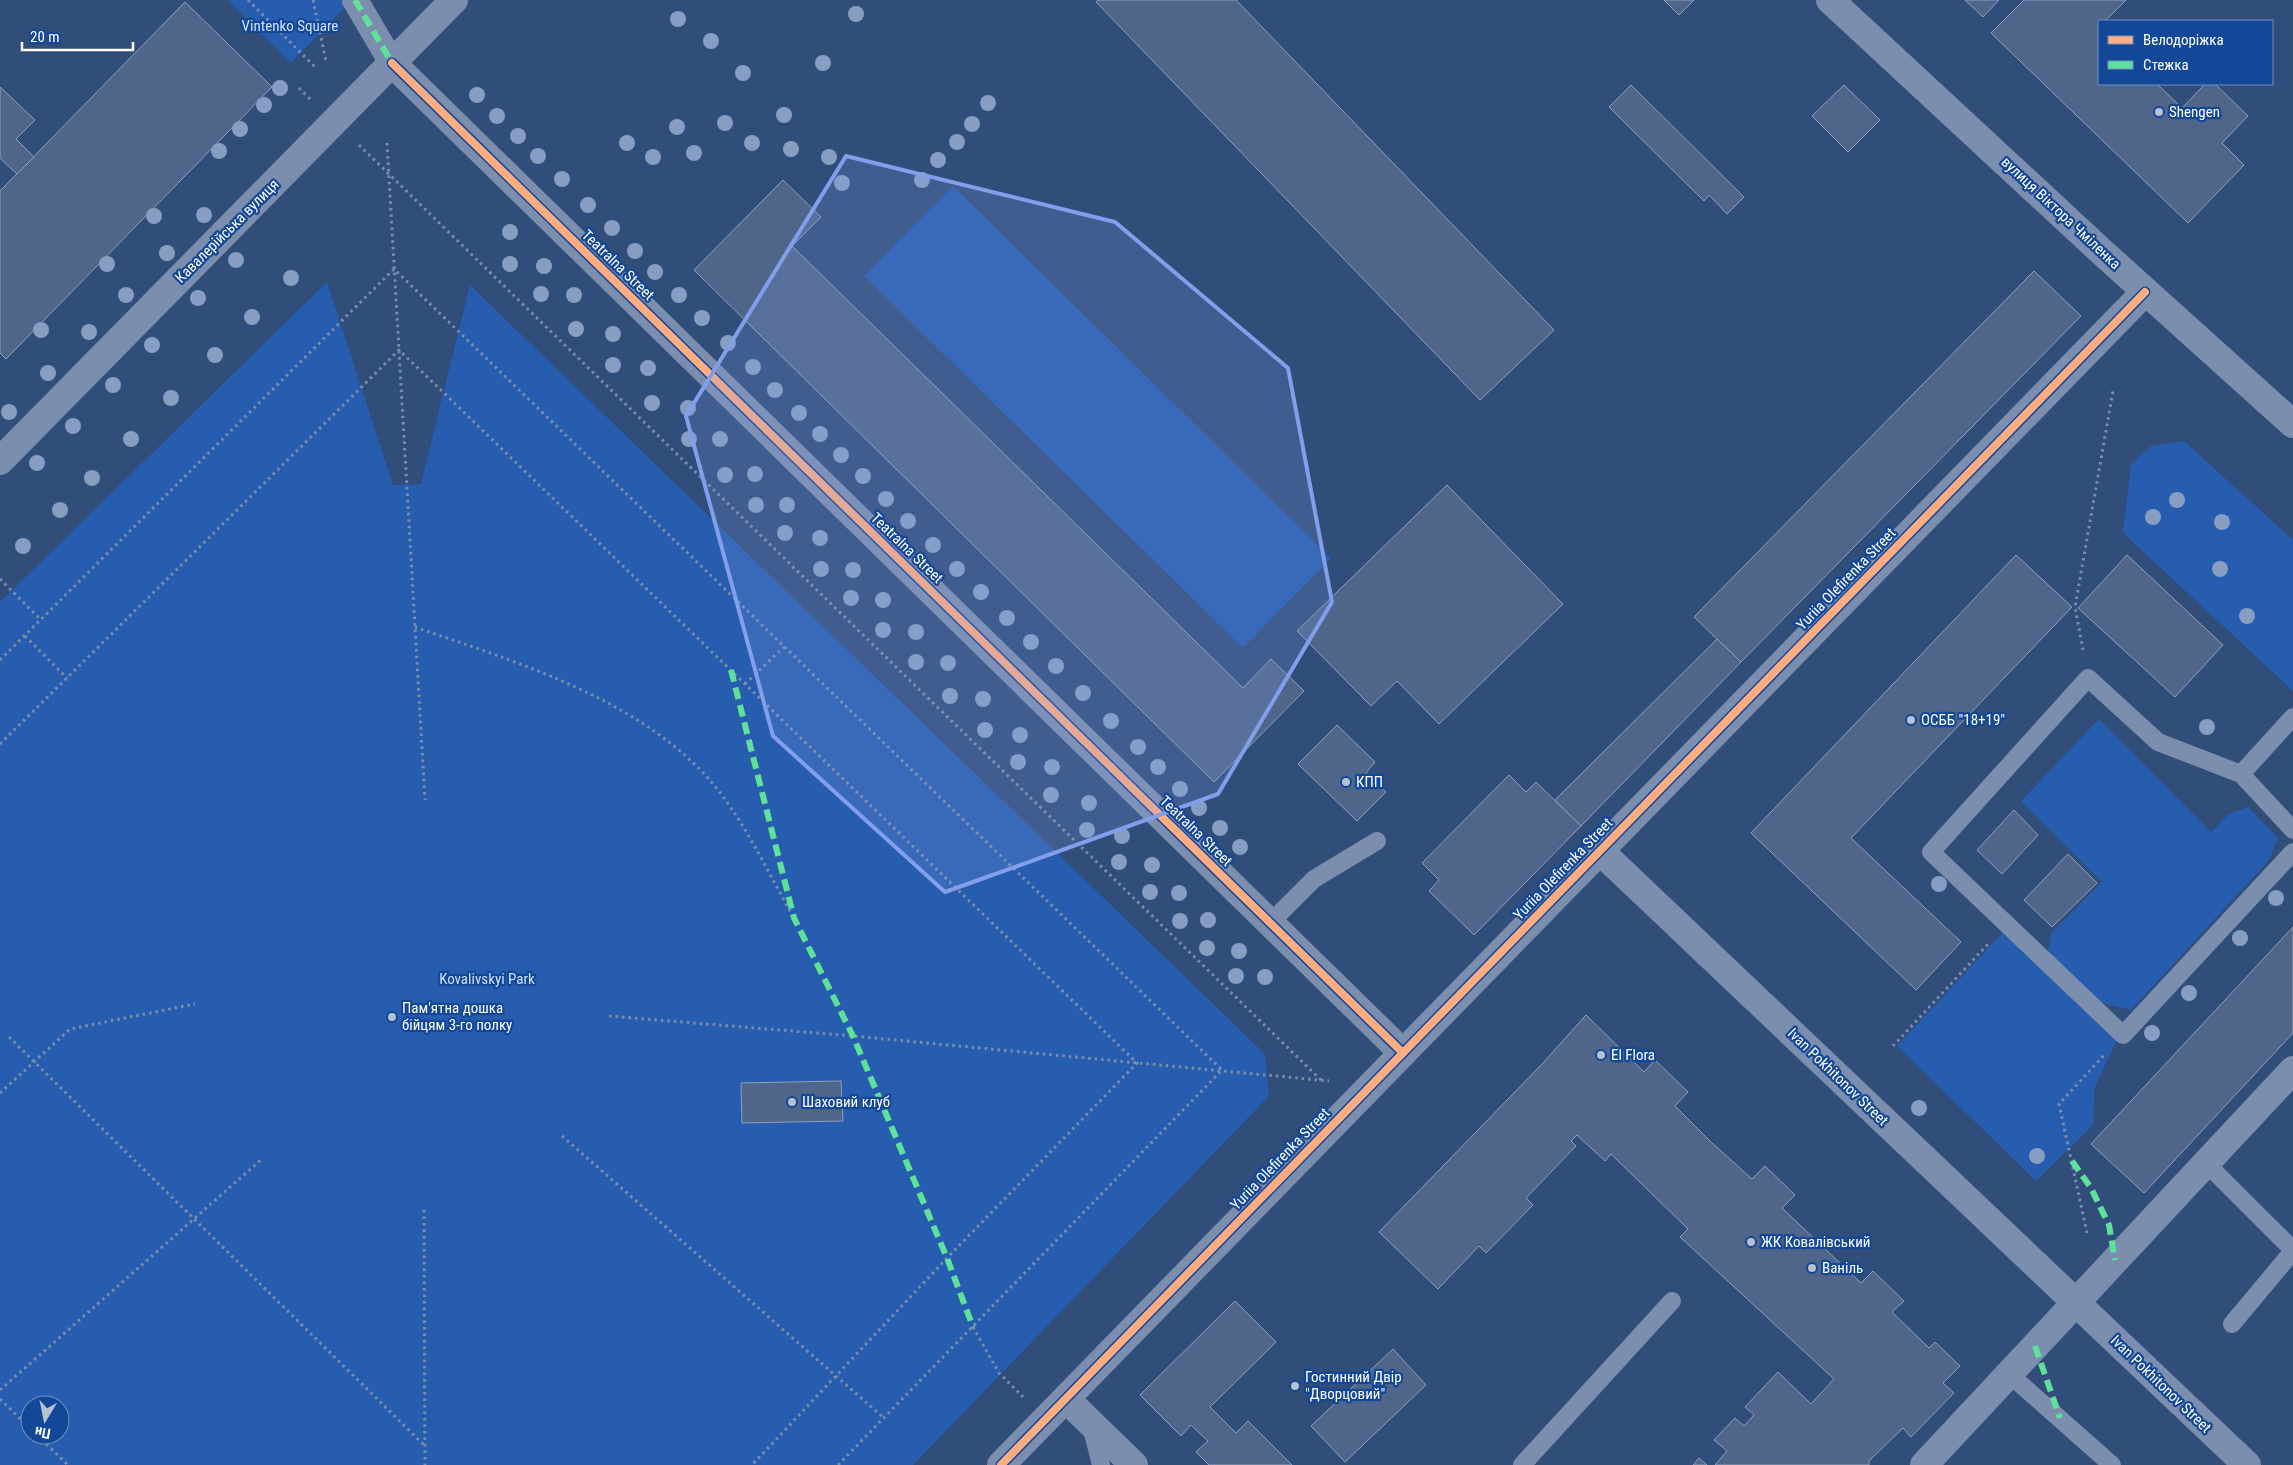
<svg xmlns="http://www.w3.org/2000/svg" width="2293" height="1465" font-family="'Roboto Condensed',sans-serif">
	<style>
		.green { fill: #275dae; fill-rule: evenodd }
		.building { fill: #4f6589; stroke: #90a0ba }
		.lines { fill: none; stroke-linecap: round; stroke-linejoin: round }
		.path { stroke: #7c8ead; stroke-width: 3; stroke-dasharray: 2.5 4; stroke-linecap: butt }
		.service { stroke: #7c8ead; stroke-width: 18 }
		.pedestrian { stroke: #7c8ead; stroke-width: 26 }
		.minor { stroke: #7c8ead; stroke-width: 28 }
		.quiet { stroke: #60e19b; stroke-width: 6; stroke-dasharray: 12 6; stroke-linecap: butt }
		.cycleway-casing { stroke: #134798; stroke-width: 11 }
		.cycleway { stroke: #ffac80; stroke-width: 8 }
		.tree { fill: #879ec2 }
		.marked { fill: #839eea; fill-opacity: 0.2; stroke: #839eea; stroke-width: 4; stroke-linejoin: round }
		.poi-dot { fill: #b7c1d0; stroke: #134798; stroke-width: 2 }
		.labels { text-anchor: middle; stroke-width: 4.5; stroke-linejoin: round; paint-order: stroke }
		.park-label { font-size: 15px; fill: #cee1fd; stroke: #134798 }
		.poi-label { font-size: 15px; fill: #fff; stroke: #134798; text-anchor: start }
		.street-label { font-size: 15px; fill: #fff; stroke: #134798 }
	</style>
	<rect width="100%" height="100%" fill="#314d7a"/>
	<g class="green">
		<polygon points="228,0 352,0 291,63"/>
		<polygon points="953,186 1331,558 1243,648 864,276"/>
		<path d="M 327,282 L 393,485 L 421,484 L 470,285 L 1265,1054 L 1269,1096 L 913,1465 L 0,1465 L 0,602 ZM 30,1405 L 60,1405 L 60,1435 L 30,1435 Z"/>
		<polygon points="2184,441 2293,540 2293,691 2123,533 2131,464 2151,446"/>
		<polygon points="2099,719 2211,832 2230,813 2248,807 2278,838 2269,860 2131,1010 2099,1002 2048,952 2052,932 2102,882 2021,801"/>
		<polygon points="2007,928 2119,1035 2095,1087 2093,1125 2036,1181 1897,1046"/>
	</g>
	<g class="building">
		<polygon points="1098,0 1236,0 1554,330 1480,400 1096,2"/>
		<polygon points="1664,0 1694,0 1679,15"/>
		<polygon points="1965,0 1999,0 1983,17"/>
		<polygon points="2024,0 2126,0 2105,21 2099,21 2099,84 2157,84 2182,108 2205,84 2215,84 2248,116 2222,143 2244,165 2188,223 1991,33"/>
		<polygon points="185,2 272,87 6,359 0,353 0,191"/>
		<polygon points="1631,85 1744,197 1727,214 1709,195 1704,201 1609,107"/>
		<polygon points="1844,85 1880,120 1848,152 1812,116"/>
		<polygon points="0,87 35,120 16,139 34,157 17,174 0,158"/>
		<polygon points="783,180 821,217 792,246 1243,688 1271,659 1304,691 1214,782 694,270"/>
		<polygon points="2034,271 2081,316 1741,662 1694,617"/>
		<polygon points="1447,485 1563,604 1439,724 1397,681 1371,706 1297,631"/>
		<polygon points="2016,555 2072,607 1851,838 1961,942 1916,990 1751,833"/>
		<polygon points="2127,555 2223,645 2175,697 2078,608"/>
		<polygon points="1717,639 1741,662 1581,826 1555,800"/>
		<polygon points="1337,725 1375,762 1366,773 1386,792 1357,821 1298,764"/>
		<polygon points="1509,775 1526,792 1536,782 1581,826 1474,935 1429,891 1439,880 1422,863"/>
		<polygon points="2014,810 2038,835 2002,874 1977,850"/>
		<polygon points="2068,854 2097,883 2052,927 2024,900"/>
		<polygon points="2293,927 2293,1033 2144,1193 2091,1144"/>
		<polygon points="1586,1015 1644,1072 1655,1060 1688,1092 1675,1106 1711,1142 1752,1179 1765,1166 1795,1195 1782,1208 1861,1283 1873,1271 1904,1301 1892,1312 1929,1348 1935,1342 1960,1366 1943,1383 1954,1393 1911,1437 1903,1428 1869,1461 1869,1465 1715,1465 1727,1451 1714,1440 1735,1418 1744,1426 1754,1415 1745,1407 1778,1372 1811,1404 1834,1379 1680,1237 1688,1229 1611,1154 1605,1161 1577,1135 1571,1141 1576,1146 1526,1198 1533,1205 1486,1253 1479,1246 1438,1289 1379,1232 1543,1063"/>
		<polygon points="841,1081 843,1121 742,1123 741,1083"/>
		<polygon points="1235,1301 1276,1342 1210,1407 1236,1433 1248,1421 1292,1465 1209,1465 1196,1452 1208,1441 1191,1425 1181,1436 1140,1395"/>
		<polygon points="1393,1349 1426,1385 1345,1462 1311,1426"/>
		<polygon points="1699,1458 1707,1465 1693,1465"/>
	</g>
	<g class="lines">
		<g class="path">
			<polyline points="248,0 317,69"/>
			<polyline points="313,0 326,61"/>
			<polyline points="299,88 310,99"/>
			<polyline points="387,143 425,800"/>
			<polyline points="359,145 1321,1080"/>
			<polyline points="0,579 41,620"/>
			<path d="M 415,627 C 513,661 634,697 706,776 C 742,815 767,871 794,918"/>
			<polyline points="25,636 67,678"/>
			<polyline points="2083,650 2075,607 2113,391"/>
			<polyline points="0,660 394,269 1222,1070 838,1465"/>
			<polyline points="745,684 784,647"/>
			<polyline points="0,744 399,350 444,393 1137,1063 947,1258 752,1465"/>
			<polyline points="609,1016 853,1036 1329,1081"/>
			<polyline points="9,1037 425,1446"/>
			<polyline points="1893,1046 1988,944"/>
			<polyline points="0,1093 70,1029 195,1004"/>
			<polyline points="562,1136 884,1418"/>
			<polyline points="424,1210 425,1465"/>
			<polyline points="2087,1233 2059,1104 2105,1054"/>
			<polyline points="973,1327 999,1373 1023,1397"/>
			<polyline points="0,1390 263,1158"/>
			<polyline points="0,1399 30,1428"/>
			<polyline points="37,1435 68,1465"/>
		</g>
		<g class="service">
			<polyline points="2241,774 2293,717"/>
			<polyline points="2293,830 2241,774 2158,742 2088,678 1931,852 2123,1035 2293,852"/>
			<polyline points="1270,923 1314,879 1377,841"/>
			<polyline points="2206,1163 2293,1250"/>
			<polyline points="2232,1324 2293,1251"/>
			<polyline points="2009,1374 2112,1465"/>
			<polyline points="1091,1425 1101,1465"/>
			<polyline points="1522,1465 1672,1301"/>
		</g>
		<polyline class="pedestrian" points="355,0 392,63"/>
		<g class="minor">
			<polyline points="1830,0 2103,253 2293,424"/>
			<polyline points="392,63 1403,1053"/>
			<polyline points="0,461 454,0"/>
			<polyline points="1600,851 2247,1465"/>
			<polyline points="1066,1399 1134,1465"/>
			<polyline points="1001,1465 2145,292"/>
			<polyline points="1924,1465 2293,1070"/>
		</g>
		<g class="quiet">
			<polyline points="355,0 392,63"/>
			<polyline points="731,670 794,918 853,1036 947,1258 973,1327"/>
			<polyline points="2072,1161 2091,1188 2109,1225 2115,1260"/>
			<polyline points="2035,1346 2060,1418"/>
		</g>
		<defs>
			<g id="cycleway">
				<polyline points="392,63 1403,1053"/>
				<polyline points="1001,1465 2145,292"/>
			</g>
		</defs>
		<use href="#cycleway" class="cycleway-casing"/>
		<use href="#cycleway" class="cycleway"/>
	</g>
	<g class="tree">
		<circle cx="856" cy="14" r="8"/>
		<circle cx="678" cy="19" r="8"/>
		<circle cx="711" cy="41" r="8"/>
		<circle cx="823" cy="63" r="8"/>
		<circle cx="743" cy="73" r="8"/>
		<circle cx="280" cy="88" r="8"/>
		<circle cx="477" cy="95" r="8"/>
		<circle cx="988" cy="103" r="8"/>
		<circle cx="264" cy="105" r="8"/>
		<circle cx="784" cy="115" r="8"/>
		<circle cx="497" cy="116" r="8"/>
		<circle cx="725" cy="123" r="8"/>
		<circle cx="972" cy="124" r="8"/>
		<circle cx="677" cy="127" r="8"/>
		<circle cx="240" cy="129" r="8"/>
		<circle cx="518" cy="136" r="8"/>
		<circle cx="957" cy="142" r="8"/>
		<circle cx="627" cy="143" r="8"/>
		<circle cx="752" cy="143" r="8"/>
		<circle cx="791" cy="149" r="8"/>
		<circle cx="219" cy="151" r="8"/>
		<circle cx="694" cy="153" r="8"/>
		<circle cx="538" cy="156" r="8"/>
		<circle cx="653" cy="157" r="8"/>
		<circle cx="829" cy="157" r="8"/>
		<circle cx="938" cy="160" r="8"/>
		<circle cx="562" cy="179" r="8"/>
		<circle cx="922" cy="180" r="8"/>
		<circle cx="842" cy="183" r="8"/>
		<circle cx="588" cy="205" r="8"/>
		<circle cx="204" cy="215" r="8"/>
		<circle cx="154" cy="216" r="8"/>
		<circle cx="612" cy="228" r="8"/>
		<circle cx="510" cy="232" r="8"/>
		<circle cx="635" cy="251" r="8"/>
		<circle cx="167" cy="253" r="8"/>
		<circle cx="236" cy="260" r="8"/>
		<circle cx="107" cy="264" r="8"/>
		<circle cx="510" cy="264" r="8"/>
		<circle cx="544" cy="266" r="8"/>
		<circle cx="655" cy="272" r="8"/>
		<circle cx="291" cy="278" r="8"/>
		<circle cx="541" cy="294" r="8"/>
		<circle cx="126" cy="295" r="8"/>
		<circle cx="574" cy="295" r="8"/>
		<circle cx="679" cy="295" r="8"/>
		<circle cx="198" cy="298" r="8"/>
		<circle cx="252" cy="317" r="8"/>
		<circle cx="702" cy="318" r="8"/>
		<circle cx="576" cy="329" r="8"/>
		<circle cx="41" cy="330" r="8"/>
		<circle cx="89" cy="332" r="8"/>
		<circle cx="613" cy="334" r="8"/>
		<circle cx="728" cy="343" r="8"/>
		<circle cx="152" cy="345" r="8"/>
		<circle cx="215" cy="355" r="8"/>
		<circle cx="613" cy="365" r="8"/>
		<circle cx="753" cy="367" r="8"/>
		<circle cx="648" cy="368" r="8"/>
		<circle cx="48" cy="373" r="8"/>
		<circle cx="113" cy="385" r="8"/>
		<circle cx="775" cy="390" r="8"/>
		<circle cx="171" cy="398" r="8"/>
		<circle cx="652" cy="403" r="8"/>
		<circle cx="688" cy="408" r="8"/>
		<circle cx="9" cy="412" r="8"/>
		<circle cx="799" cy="413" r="8"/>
		<circle cx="73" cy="426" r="8"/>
		<circle cx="820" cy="434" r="8"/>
		<circle cx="131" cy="439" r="8"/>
		<circle cx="689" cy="439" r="8"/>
		<circle cx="720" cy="439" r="8"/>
		<circle cx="841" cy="455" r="8"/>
		<circle cx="37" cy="463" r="8"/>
		<circle cx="755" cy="474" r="8"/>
		<circle cx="725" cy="475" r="8"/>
		<circle cx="863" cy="476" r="8"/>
		<circle cx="92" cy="478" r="8"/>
		<circle cx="886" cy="499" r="8"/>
		<circle cx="2177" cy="500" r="8"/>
		<circle cx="756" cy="505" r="8"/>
		<circle cx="787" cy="505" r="8"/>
		<circle cx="60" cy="510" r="8"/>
		<circle cx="2153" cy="517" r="8"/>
		<circle cx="908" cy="521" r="8"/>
		<circle cx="2222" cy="522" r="8"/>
		<circle cx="785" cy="533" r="8"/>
		<circle cx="820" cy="538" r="8"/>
		<circle cx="933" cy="545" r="8"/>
		<circle cx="23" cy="546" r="8"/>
		<circle cx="821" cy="569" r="8"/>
		<circle cx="957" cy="569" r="8"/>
		<circle cx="2220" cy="569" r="8"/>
		<circle cx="853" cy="570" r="8"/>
		<circle cx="981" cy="592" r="8"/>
		<circle cx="851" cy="598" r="8"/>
		<circle cx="883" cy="600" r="8"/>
		<circle cx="2247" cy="616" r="8"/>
		<circle cx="1007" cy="618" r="8"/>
		<circle cx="883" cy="630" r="8"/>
		<circle cx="916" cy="632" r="8"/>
		<circle cx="1031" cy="642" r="8"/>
		<circle cx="916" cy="662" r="8"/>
		<circle cx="948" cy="663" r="8"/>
		<circle cx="1056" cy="666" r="8"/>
		<circle cx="1083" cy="693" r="8"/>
		<circle cx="950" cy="696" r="8"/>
		<circle cx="983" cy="699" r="8"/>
		<circle cx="1111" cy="721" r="8"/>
		<circle cx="2207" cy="727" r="8"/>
		<circle cx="985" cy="730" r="8"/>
		<circle cx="1020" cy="735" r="8"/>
		<circle cx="1138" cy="747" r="8"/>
		<circle cx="1018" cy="762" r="8"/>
		<circle cx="1052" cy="767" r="8"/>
		<circle cx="1158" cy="767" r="8"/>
		<circle cx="1180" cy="789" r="8"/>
		<circle cx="1051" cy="795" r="8"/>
		<circle cx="1089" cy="803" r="8"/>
		<circle cx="1199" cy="808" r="8"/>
		<circle cx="1220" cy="828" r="8"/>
		<circle cx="1087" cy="830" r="8"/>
		<circle cx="1122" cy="836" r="8"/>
		<circle cx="1240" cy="847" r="8"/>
		<circle cx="1119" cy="862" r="8"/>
		<circle cx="1152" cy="865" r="8"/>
		<circle cx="1939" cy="884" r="8"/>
		<circle cx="1150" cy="892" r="8"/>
		<circle cx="1179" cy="893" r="8"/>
		<circle cx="2276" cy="898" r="8"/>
		<circle cx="1208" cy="920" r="8"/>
		<circle cx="1180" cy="921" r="8"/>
		<circle cx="2240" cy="938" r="8"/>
		<circle cx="1207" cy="948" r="8"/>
		<circle cx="1239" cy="951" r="8"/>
		<circle cx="1236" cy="976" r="8"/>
		<circle cx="1265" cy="977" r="8"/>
		<circle cx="2189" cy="993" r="8"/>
		<circle cx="2152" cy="1033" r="8"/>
		<circle cx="1919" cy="1108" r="8"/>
		<circle cx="2037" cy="1156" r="8"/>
	</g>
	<path class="marked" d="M 846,156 L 1115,222 L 1288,368 L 1332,602 L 1218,794 L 945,892 L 773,736 L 686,416 Z"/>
	<g class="poi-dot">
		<circle cx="2159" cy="112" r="5"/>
		<circle cx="1911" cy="720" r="5"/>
		<circle cx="1346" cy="782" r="5"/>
		<circle cx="392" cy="1017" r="5"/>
		<circle cx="1601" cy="1055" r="5"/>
		<circle cx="792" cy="1102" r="5"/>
		<circle cx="1751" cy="1242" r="5"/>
		<circle cx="1812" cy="1268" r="5"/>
		<circle cx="1295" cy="1386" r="5"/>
	</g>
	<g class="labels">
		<g class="park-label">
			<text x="290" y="31">Vintenko Square</text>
			<text x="487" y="984">Kovalivskyi Park</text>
		</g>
		<g class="poi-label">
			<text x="2169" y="117">Shengen</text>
			<text x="1921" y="725">ОСББ "18+19"</text>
			<text x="1356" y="787">КПП</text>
			<text x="402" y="1013">Пам'ятна дошка<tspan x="402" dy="17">бійцям 3-го полку</tspan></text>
			<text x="1611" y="1060">El Flora</text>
			<text x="802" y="1107">Шаховий клуб</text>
			<text x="1761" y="1247">ЖК Ковалівський</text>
			<text x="1822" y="1273">Ваніль</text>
			<text x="1305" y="1382">Гостинний Двір<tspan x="1305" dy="17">"Дворцовий"</tspan></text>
		</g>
		<g class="street-label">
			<text transform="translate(2061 213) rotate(43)" y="5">вулиця Віктора Чміленка</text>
			<text transform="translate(227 231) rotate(-45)" y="5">Кавалерійська вулиця</text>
			<text transform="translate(618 265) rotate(44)" y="5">Teatralna Street</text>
			<text transform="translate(907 548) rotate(44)" y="5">Teatralna Street</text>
			<text transform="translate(1846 579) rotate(-46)" y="5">Yuriia Olefirenka Street</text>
			<text transform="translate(1196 831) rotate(44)" y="5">Teatralna Street</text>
			<text transform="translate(1563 869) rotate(-46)" y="5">Yuriia Olefirenka Street</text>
			<text transform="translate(1838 1077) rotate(44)" y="5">Ivan Pokhitonov Street</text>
			<text transform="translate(1280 1159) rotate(-46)" y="5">Yuriia Olefirenka Street</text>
			<text transform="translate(2161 1384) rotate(44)" y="5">Ivan Pokhitonov Street</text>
		</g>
	</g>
	<rect x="2098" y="20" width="175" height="65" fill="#134798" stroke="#7191c1"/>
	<rect x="2108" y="36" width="25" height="8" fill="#ffac80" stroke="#7191c1"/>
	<text x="2143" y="45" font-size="15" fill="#ffffff">Велодоріжка</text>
	<rect x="2108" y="61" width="25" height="8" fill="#60e19b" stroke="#7191c1"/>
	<text x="2143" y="70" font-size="15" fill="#ffffff">Стежка</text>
	<g transform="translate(45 1420) rotate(190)"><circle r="24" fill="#134798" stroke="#7191c1"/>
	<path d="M0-4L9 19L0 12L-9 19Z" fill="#b7c1d0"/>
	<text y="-8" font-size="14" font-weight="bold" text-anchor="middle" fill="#ffffff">Пн</text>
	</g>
	<path d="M22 42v8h111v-8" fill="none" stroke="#ffffff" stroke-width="2.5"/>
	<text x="30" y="42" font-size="15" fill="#ffffff" stroke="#134798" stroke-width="4" paint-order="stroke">20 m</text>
</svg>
